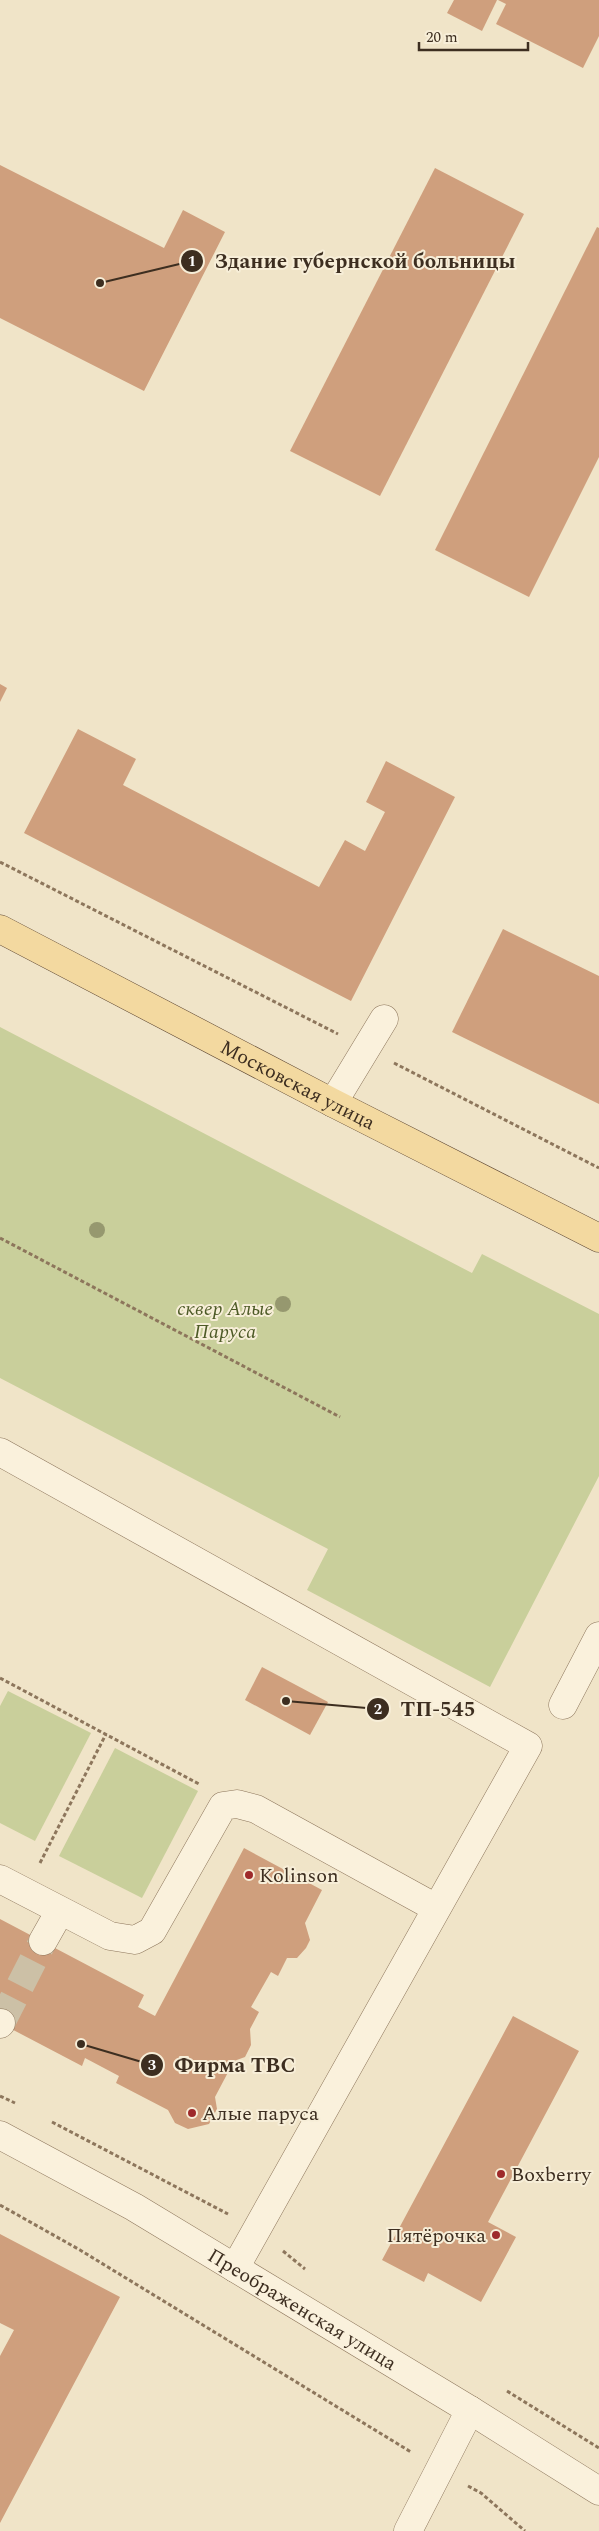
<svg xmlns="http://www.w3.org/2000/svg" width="599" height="2531" font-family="Spectral,serif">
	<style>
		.green { fill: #c9cf9b }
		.building { fill: #cf9f7d }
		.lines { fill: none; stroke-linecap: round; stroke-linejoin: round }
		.minor-tunnel { stroke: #ccc0a6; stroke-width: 28; stroke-dasharray: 28 14; stroke-linecap: butt }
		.minor-casing { stroke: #8d765c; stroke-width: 29 }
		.major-casing { stroke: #5b4430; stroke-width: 29 }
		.path { stroke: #8d765c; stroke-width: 3; stroke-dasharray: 4 2.5; stroke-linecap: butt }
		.minor { stroke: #faf1dc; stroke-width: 28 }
		.major { stroke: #f3d9a0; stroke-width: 28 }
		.tree { fill: #96986f }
		.poi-dot { fill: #9e2a2b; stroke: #f7eed8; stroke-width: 2 }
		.labels { text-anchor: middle; stroke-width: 4; stroke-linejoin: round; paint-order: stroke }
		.street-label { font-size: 20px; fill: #3d2e20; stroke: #f7eed8 }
		.park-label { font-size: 20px; font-style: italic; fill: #4d5a26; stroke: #f7eed8 }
		.poi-label { font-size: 20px; fill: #3d2e20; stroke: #f7eed8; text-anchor: start }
		.leader { fill: none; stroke: #3d2e20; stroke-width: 2 }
		.callout-dot { fill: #3d2e20; stroke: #f7eed8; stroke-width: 2 }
		.mark-label { font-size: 15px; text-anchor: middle; font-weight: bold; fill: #fff }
		.callout-label { font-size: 21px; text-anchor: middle; font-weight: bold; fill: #3d2e20; stroke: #f7eed8; stroke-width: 4; stroke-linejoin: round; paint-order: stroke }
	</style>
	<rect width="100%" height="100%" fill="#f0e4c8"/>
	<g class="green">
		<polygon points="0,1027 472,1273 482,1254 599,1314 599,1476 490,1687 307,1590 328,1549 0,1378"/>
		<polygon points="8,1691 91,1733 35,1841 0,1823 0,1706"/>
		<polygon points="115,1748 198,1791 142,1898 59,1856"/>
	</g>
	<g class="building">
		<polygon points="454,0 497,0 482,31 447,13"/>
		<polygon points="498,0 599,0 599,36 583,68 496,24 506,4"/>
		<polygon points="0,165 164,248 183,210 225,232 144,391 0,318"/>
		<polygon points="435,168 524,214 380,496 290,451"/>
		<polygon points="597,227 599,228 599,457 529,597 435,550"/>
		<polygon points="0,684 7,688 0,702"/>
		<polygon points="78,729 136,759 123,785 319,887 345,840 365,851 385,812 366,802 386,761 455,797 351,1001 24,833"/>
		<polygon points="503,929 599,976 599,1104 452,1032"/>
		<polygon points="262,1667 328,1702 310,1735 245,1700"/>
		<polygon points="244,1848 322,1890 305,1923 310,1940 306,1948 297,1958 287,1958 278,1976 271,1972 251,2007 259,2012 250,2029 251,2045 245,2057 234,2061 215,2097 217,2109 209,2124 188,2129 175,2123 168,2110 116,2083 119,2076 85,2058 82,2066 0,2023 0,1919 144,1995 138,2007 155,2016"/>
		<polygon points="513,2016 579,2051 488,2222 516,2237 481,2302 428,2273 424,2282 382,2260"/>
		<polygon points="0,2234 120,2297 0,2523 0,2356 14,2330 0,2323"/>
	</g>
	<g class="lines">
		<polyline class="minor-tunnel" points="1,2023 43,1941"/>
		<defs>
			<g id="minor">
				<polyline points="333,1103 384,1019"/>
				<polyline points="0,1452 528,1746 235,2268"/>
				<polyline points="563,1705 599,1636"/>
				<polyline points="0,1879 110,1936 135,1940 152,1931 223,1806 237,1804 256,1809 436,1908"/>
				<polyline points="43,1941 60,1911"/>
				<polyline points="0,2024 1,2023"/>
				<path id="s1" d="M 0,2135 L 134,2207 L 470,2410 L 599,2491"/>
				<polyline points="408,2531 470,2410"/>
			</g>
			<g id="major">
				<path id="s2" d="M 0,929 L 333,1103 L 599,1238"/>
			</g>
		</defs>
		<use href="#minor" class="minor-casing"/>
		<use href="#major" class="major-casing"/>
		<g class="path">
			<polyline points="0,862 338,1034"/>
			<polyline points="394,1063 599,1168"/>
			<polyline points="0,1238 340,1417"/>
			<polyline points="0,1678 199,1784"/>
			<polyline points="40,1863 106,1734"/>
			<polyline points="0,2096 15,2103"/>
			<polyline points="52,2122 228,2214"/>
			<polyline points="0,2205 80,2250 411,2452"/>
			<polyline points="283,2251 305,2269"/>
			<polyline points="507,2391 599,2448"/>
			<polyline points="468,2486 481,2493 525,2531"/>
		</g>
		<use href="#minor" class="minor"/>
		<use href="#major" class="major"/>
	</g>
	<g class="tree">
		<circle cx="97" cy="1230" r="8"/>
		<circle cx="283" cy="1304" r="8"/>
	</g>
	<g class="poi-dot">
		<circle cx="249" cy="1875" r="5"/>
		<circle cx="192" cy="2113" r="5"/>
		<circle cx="501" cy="2174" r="5"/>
		<circle cx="496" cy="2235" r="5"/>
	</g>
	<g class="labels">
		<g class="street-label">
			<text dy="7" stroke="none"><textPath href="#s2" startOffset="336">Московская улица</textPath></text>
			<text dy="7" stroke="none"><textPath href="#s1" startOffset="349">Преображенская улица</textPath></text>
		</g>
		<g class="park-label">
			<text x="225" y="1315">сквер Алые<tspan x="225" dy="23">Паруса</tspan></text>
		</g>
		<g class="poi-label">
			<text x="259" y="1882">Kolinson</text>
			<text x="202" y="2120">Алые паруса</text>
			<text x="511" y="2181">Boxberry</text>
			<text x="486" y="2242" text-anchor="end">Пятёрочка</text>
		</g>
	</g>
	<path class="leader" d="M100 283L192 261M286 1701L378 1709M81 2044L152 2065"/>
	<g class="callout-dot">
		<circle cx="100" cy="283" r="5"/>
		<circle cx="286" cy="1701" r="5"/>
		<circle cx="81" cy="2044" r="5"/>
		<circle cx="192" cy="261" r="12"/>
		<circle cx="378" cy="1709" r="12"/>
		<circle cx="152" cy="2065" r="12"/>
	</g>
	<g class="mark-label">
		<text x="192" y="266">1</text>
		<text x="378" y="1714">2</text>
		<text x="152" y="2070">3</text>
	</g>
	<g class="callout-label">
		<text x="365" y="268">Здание губернской больницы</text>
		<text x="438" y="1716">ТП-545</text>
		<text x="235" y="2072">Фирма ТВС</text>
	</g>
	<path d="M419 42v8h109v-8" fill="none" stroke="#3d2e20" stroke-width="2.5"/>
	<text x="426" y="42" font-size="15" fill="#3d2e20" stroke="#f7eed8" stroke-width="4" paint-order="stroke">20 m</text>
</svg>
